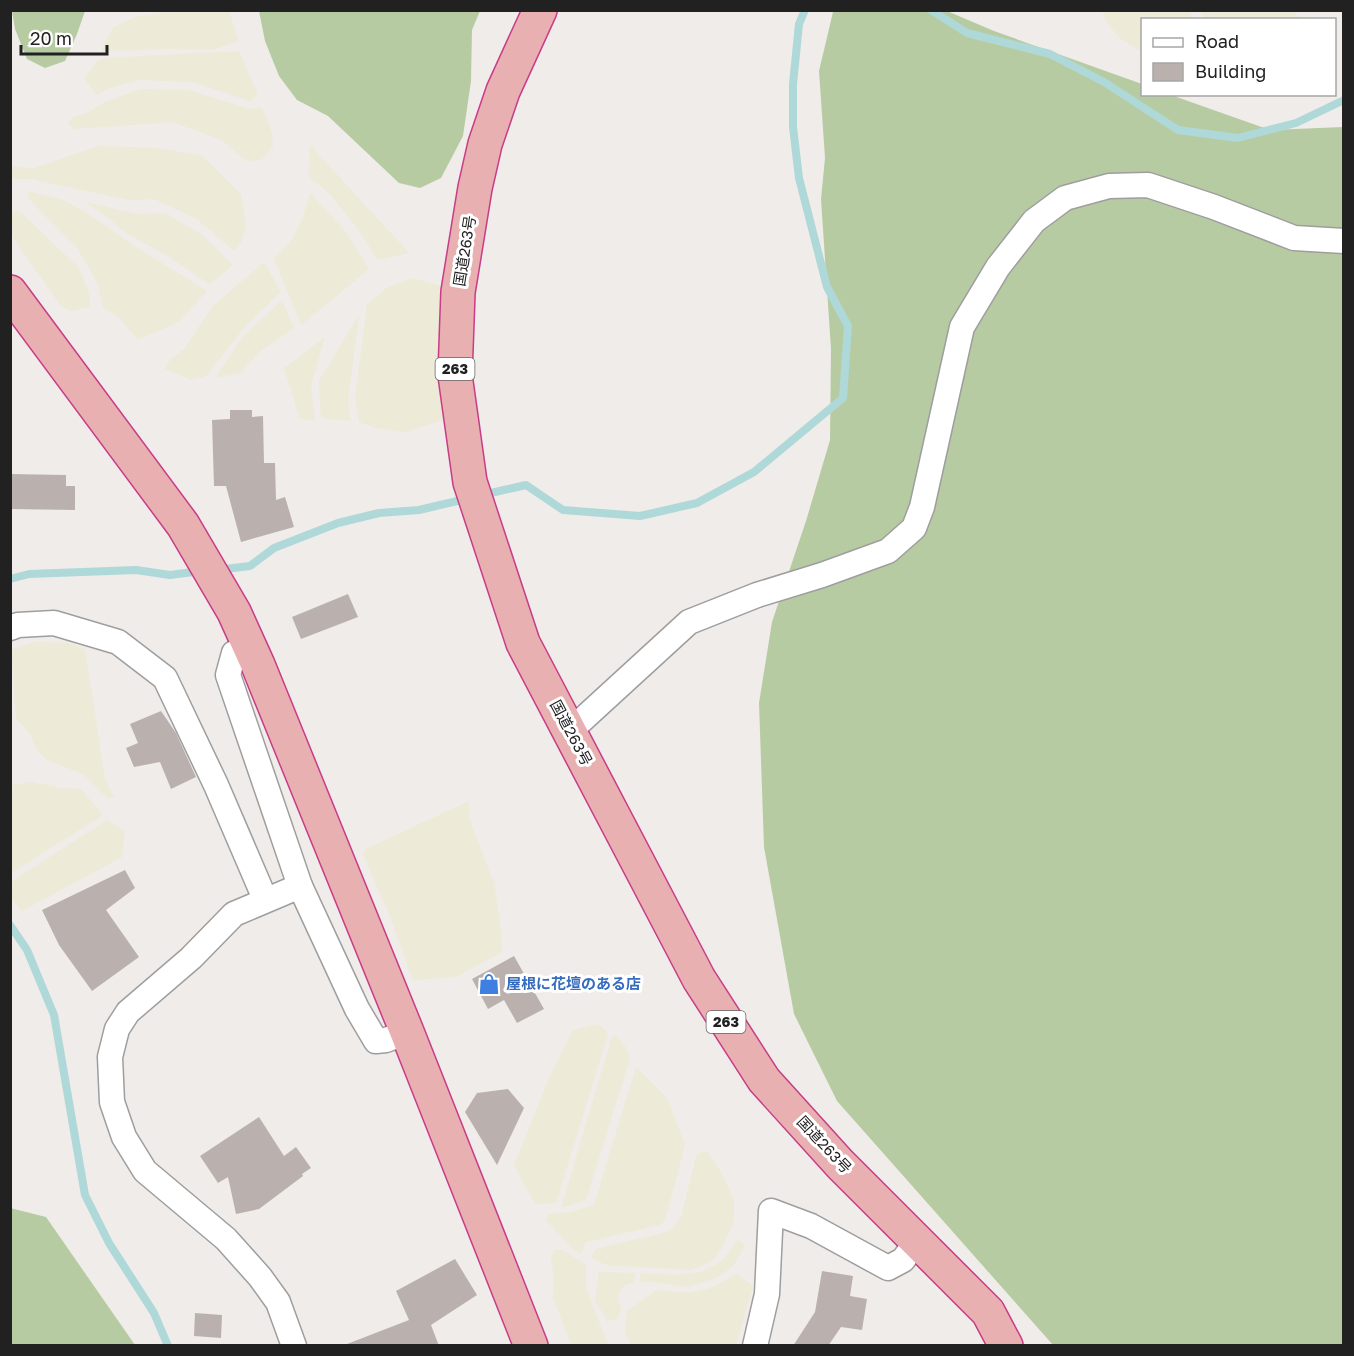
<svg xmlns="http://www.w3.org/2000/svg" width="1354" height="1356" font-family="'Golos Text','Noto Sans JP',sans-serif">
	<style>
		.farmland { fill: #edead7 }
		.forest { fill: #b7cba3 }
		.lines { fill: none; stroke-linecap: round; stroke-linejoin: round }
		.stream { stroke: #afd8d9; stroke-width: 8 }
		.building { fill: #bab1af }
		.minor-casing { stroke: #9e9e9e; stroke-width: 27 }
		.trunk-casing { stroke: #c83c88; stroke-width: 36 }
		.minor { stroke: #fff; stroke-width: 24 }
		.trunk { stroke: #e8b0b0; stroke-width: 33 }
		.labels { text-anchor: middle; stroke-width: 6; stroke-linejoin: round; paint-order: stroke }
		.shield { fill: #fff; stroke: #646464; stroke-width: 1.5 }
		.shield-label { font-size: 14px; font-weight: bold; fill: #212121 }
		.street-label { font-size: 15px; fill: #212121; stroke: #fff }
		.shop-label { font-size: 15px; font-weight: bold; fill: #366cbe; stroke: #fff; text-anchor: start }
	</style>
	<rect width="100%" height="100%" fill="#f0ece9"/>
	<g class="farmland">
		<polygon points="173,11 229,11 238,41 213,50 173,49 102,51 104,43 114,27 135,17"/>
		<polygon points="1102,11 1189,11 1194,19 1142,20 1142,52 1121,39 1108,24"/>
		<polygon points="1199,11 1293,11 1301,19 1205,19"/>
		<polygon points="239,51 258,94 250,101 193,82 140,80 109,88 97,95 84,79 97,61 103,58"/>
		<polygon points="141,89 188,90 250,109 262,107 272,133 273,147 261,160 246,161 222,140 172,122 74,129 67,123 74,116 85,114 105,102"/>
		<polygon points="310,145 409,253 378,260 358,229 329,193 309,177"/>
		<polygon points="98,146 159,148 203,156 241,194 246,225 241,243 233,250 197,219 154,199 128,200 31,179 11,179 11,167 12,166 32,169"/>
		<polygon points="28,191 63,200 90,215 131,244 207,291 178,322 138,340 118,316 103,308 98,284 78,249 29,199"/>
		<polygon points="310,193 346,232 369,269 301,325 274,258 291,241 302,220"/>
		<polygon points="86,202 136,214 165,213 201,234 233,265 209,284 171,258 123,231 110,219"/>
		<polygon points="19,211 79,268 89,293 90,307 71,311 61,306 11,235 11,212"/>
		<polygon points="264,262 281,292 247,324 206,376 191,380 165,369 170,360 184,349 212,307"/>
		<polygon points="413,278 441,286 438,364 443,420 405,432 375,428 359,422 355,399 367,304 387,288"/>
		<polygon points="282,300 294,328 262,350 240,373 215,378 241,339"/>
		<polygon points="359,315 348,400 351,421 321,418 319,381"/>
		<polygon points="325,337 311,386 315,420 300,419 284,368"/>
		<polygon points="35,642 68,643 85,649 105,780 114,797 108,799 83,774 47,760 36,749 30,734 16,718 11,649"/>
		<polygon points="32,782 61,788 81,789 103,815 11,873 11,785"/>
		<polygon points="469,801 469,818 494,883 501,929 502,952 456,977 413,980 389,914 363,854 366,849"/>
		<polygon points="107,820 125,831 122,857 22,911 11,898 11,882"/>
		<polygon points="599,1024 608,1034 556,1203 535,1204 514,1165 548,1080 573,1030"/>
		<polygon points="616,1036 626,1048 630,1058 586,1200 561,1208 612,1037"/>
		<polygon points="636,1067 667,1098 685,1145 665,1221 659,1225 586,1242 581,1254 574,1250 546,1220 549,1214 571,1212 594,1205"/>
		<polygon points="707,1152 721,1172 734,1200 734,1221 723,1246 713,1260 699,1267 690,1270 606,1265 591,1258 596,1249 667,1232 675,1226 681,1217 697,1153"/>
		<polygon points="738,1240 745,1246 733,1266 718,1277 688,1287 652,1282 639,1282 641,1273 676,1275 702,1272 722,1261"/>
		<polygon points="555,1249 563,1250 586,1265 586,1288 608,1345 571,1345 553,1297 554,1278 551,1258"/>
		<polygon points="599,1272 635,1273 634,1283 625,1285 617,1294 621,1310 617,1319 608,1321 595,1301"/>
		<polygon points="737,1274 753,1286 736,1345 631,1345 625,1332 627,1311 657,1290 689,1293 711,1288"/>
	</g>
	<g class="forest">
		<polygon points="12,11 85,11 77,34 65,61 45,68 27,59 15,29"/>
		<polygon points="259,11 480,11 472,30 471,81 463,136 441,178 420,188 399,183 328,116 297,100 279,76 265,41"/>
		<polygon points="836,11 947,11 994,31 1142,84 1142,94 1171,95 1270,130 1343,127 1343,1345 1053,1345 837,1101 794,1014 764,847 759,703 772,622 806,521 830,440 831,349 821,199 825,158 819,71 833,12"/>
		<polygon points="10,1208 46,1217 135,1345 11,1345"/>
	</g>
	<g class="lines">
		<g class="stream">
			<polyline points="931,10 967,33 1050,54 1104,82 1178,130 1238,138 1296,123 1344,100"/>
			<polyline points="482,495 526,485 563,510 640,516 697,503 754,472 843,398 848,326 827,287 799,178 793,127 793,84 799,24 805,10"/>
			<polyline points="217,570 250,566 274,548 338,523 379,513 419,510 470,498"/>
			<polyline points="10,579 29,574 136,570 170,575 201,571"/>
			<polyline points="10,925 27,950 54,1015 85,1195 109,1243 154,1313 168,1346"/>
		</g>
	</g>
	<g class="building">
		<polygon points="230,410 252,410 252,417 263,416 264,463 275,463 276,500 285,497 294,527 241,542 226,486 214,486 212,420 230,419"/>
		<polygon points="10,474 66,475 66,486 75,486 75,510 10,509"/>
		<polygon points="348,594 358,617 301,639 292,617"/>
		<polygon points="161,711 176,733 196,777 171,789 160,762 134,767 126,748 138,743 130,724"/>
		<polygon points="125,870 135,888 106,910 139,957 92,991 59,945 42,910"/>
		<polygon points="514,956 544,1009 517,1023 504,1000 488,1009 472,979"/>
		<polygon points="508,1089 524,1108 497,1165 465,1112 477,1093"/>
		<polygon points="259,1117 284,1156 296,1147 311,1168 302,1174 303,1176 259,1209 236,1214 228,1177 218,1183 200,1156"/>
		<polygon points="455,1259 477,1295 431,1325 439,1346 347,1346 347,1344 409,1320 396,1291"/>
		<polygon points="822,1271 853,1276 850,1296 867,1299 862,1330 841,1327 828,1346 793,1346 815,1312"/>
		<polygon points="195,1313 222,1315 221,1338 194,1336"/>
	</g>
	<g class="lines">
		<defs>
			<g id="minor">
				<polyline points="10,628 18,625 54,623 118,642 165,678 216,785 265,899"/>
				<polyline points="249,646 234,653 228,675 300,886"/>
				<polyline points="570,731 689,622 757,595 822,575 888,551 914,528 922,507 962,327 998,267 1034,221 1065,198 1109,186 1148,185 1214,207 1294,238 1344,241"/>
				<polyline points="294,1346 278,1302 260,1277 226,1239 145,1171 124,1137 112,1102 110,1057 117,1029 128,1012 191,958 234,914 300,886 357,1009 376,1041 386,1040 407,1032"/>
				<polyline points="755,1346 767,1294 771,1211 811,1226 888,1268 903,1260 917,1241"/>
			</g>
			<g id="trunk">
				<polyline points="540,10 503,91 485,144 475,188 458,292 455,375 470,482 523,643 699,979 764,1080 840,1164 988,1312 1006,1346"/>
				<polyline points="10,292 183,525 234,612 258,665 407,1032 531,1346"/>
			</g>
		</defs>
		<use href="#minor" class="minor-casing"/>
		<use href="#trunk" class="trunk-casing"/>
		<use href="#minor" class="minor"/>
		<use href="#trunk" class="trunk"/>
	</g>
	<defs>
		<symbol id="shop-bare" viewBox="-9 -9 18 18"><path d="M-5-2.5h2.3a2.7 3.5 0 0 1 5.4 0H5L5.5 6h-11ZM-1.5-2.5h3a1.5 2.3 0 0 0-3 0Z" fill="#3f7fe0" stroke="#fff" stroke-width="2.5" paint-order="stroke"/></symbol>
	</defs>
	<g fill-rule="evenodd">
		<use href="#shop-bare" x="474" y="969" width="30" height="30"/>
	</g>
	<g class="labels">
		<g class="shield">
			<rect x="435.5" y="358" width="39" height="22" rx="4.5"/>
			<rect x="706.5" y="1011" width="39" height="22" rx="4.5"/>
		</g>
		<g class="shield-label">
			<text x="455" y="374">263</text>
			<text x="726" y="1027">263</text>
		</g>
		<g class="street-label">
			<text transform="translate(465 251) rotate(-81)" y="5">国道263号</text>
			<text transform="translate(571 733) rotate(62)" y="5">国道263号</text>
			<text transform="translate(824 1145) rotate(47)" y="5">国道263号</text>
		</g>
		<g class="shop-label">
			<text x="506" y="989">屋根に花壇のある店</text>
		</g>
	</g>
	<rect width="1354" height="1356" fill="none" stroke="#212121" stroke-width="24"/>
	<rect x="1141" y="18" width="195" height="78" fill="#ffffff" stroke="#a6a6a6" stroke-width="1.5"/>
	<rect x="1153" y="38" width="30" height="9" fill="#ffffff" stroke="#a6a6a6" stroke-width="1.5"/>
	<text x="1195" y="48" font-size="18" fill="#212121">Road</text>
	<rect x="1153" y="63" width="30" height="18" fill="#bab1af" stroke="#a6a6a6" stroke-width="1.5"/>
	<text x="1195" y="78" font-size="18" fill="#212121">Building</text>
	<path d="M21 45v9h86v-9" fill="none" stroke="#212121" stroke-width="3"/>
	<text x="30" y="45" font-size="18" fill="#212121" stroke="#ffffff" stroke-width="4.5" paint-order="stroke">20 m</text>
</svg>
